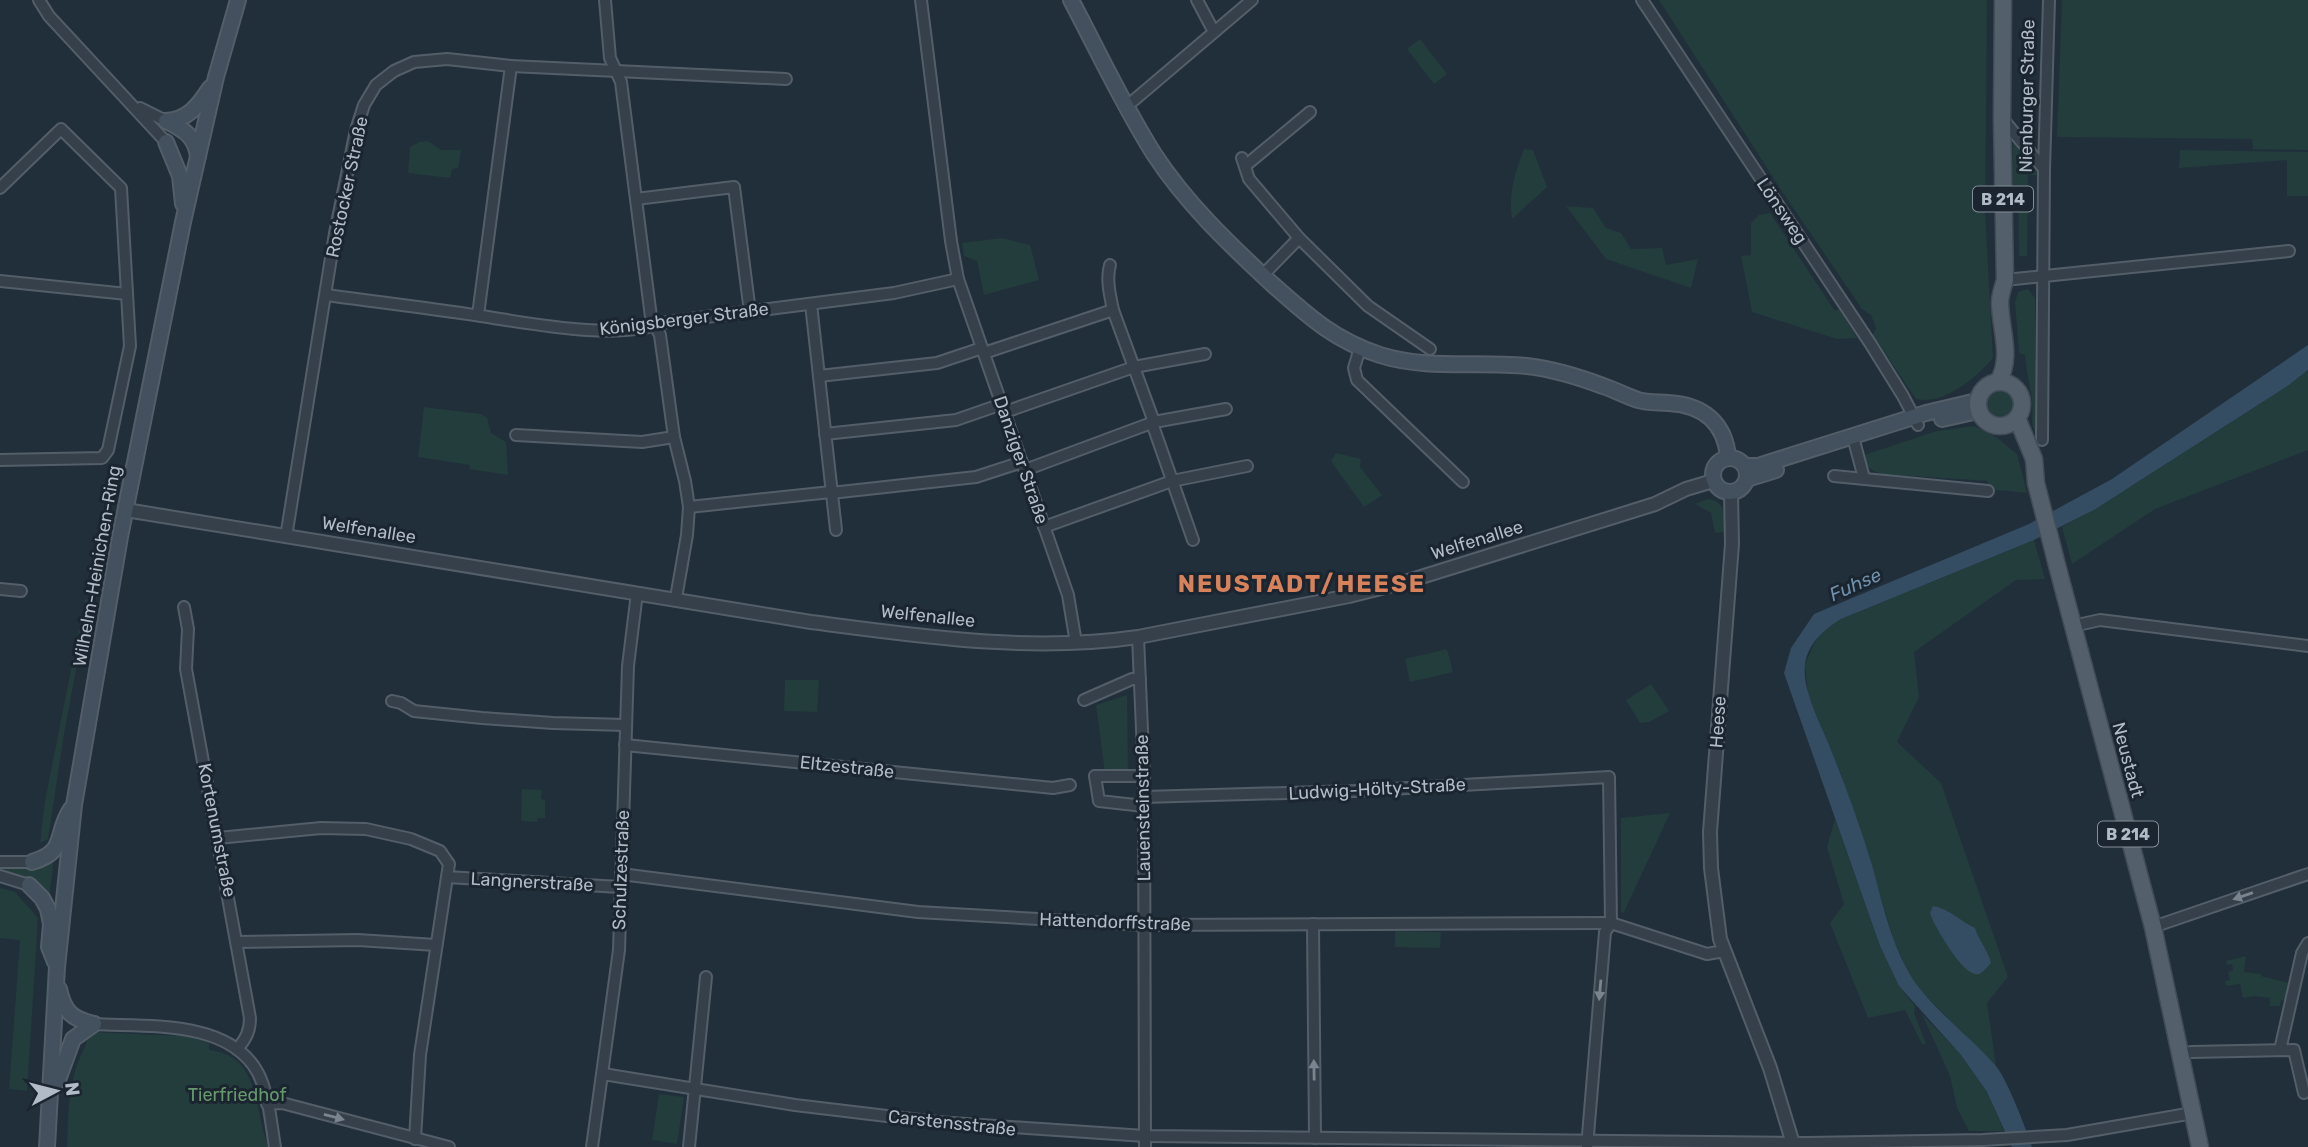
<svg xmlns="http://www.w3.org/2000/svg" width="2308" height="1147" font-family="Rubik,sans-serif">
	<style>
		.green { fill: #233c3c }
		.water { fill: #344d62 }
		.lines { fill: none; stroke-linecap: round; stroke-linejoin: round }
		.minor-casing { stroke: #535e68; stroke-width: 14 }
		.tertiary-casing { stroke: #535e68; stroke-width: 16 }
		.secondary-casing { stroke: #535e68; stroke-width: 18 }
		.primary-casing { stroke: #414c57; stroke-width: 19 }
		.minor { stroke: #35404b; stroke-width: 10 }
		.tertiary { stroke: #35404b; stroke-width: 12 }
		.secondary { stroke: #43505e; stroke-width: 14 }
		.primary { stroke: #53606b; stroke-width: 16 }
		.oneway { fill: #79848f }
		.labels { text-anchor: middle; stroke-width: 6; stroke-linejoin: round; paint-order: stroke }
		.shield { fill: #1a252f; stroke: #838e99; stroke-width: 2 }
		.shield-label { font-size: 16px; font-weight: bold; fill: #b0bbc7 }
		.street-label { font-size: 18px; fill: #b0bbc7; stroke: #1a252f }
		.park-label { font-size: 18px; fill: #66996c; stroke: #1a252f }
		.water-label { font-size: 19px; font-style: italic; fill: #6f90ab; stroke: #1a252f }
		.district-label { font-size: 24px; font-weight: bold; letter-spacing: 2px; fill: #d7825b; stroke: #1a252f }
	</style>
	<rect width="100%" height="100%" fill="#212f3b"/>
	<g class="green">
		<path d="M 1659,0 L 1987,0 L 1985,211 L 1993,358 C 1977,377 1943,406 1916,399 L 1873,335 L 1876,328 L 1871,315 L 1862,309 L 1783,193 Z"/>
		<polygon points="2062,0 2308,0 2308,150 2253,149 2252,139 2057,137"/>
		<polygon points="1420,39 1447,74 1434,84 1407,49"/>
		<polygon points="2013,138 2037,168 2037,175 2028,175 2027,256 2019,256 2018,194 2014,193 2012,172"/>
		<polygon points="428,141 441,150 461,150 458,168 452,169 450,178 408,173 410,147 419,142"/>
		<path d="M 1524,149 L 1533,150 L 1547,187 L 1512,219 C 1508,193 1515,173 1524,149 Z"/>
		<polygon points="2180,150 2308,152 2308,196 2287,196 2287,160 2179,168"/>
		<polygon points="1566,206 1593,208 1606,228 1621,233 1631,249 1662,248 1666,265 1698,259 1691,288 1606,259"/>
		<polygon points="1770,213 1835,311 1839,309 1857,338 1837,339 1752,312 1741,256 1751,255 1751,223 1759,215"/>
		<polygon points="1002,238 1030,245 1039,280 984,295 977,261 964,256 962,243"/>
		<path d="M 2028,289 L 2035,298 L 2037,439 C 2029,419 2034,418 2032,400 C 2030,385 2026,371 2025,355 L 2019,353 L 2015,302 L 2018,292 Z"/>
		<polygon points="2308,370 2308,450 2155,509 2072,564 2062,527 2094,510 2289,385"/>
		<circle cx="2000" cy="404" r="14"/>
		<polygon points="424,407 481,414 487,418 491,433 506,442 508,475 469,469 470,465 418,457"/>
		<path d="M 1974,426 L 1996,437 L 2017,454 L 2027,493 L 1988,489 L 1988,481 L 1882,474 C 1871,470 1865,468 1864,455 L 1937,431 Z"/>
		<polygon points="1336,453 1361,459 1360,467 1382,495 1364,507 1331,461"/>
		<path d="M 1708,499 C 1727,502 1725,517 1725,532 L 1715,533 L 1711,513 L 1695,504 Z"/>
		<polygon points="2034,540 2045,579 2016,580 1914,652 1919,697 1897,742 1941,783 2008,977 1987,1003 1996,1066 1920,990 1908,972 1894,941 1870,862 1839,769 1808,695 1805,664 1814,644 1824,630 1841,619"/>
		<polygon points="85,599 89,600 64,734 48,839 40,843 45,801"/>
		<polygon points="1447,649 1453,672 1410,682 1405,659"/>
		<polygon points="785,680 819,680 817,712 784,711"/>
		<polygon points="1651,684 1669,711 1649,722 1640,723 1626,700"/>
		<polygon points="1127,695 1128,770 1105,773 1096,705"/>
		<polygon points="522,789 542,790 541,799 545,800 545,818 538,818 537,822 521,821"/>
		<polygon points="1670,813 1624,912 1623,913 1621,912 1621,818"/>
		<polygon points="1835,819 1880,946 1899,986 1915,1006 1914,1013 1926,1044 1922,1044 1905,1010 1868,1018 1830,923 1844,904 1827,847"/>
		<polygon points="54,858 49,898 25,879 0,870 0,865"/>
		<polygon points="0,888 15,892 38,918 27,1091 9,1089 20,940 0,938"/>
		<polygon points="1395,931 1441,932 1440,948 1395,947"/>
		<polygon points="2246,956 2244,972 2261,974 2261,976 2289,983 2285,1000 2281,1001 2280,1006 2270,1006 2270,998 2254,996 2243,998 2240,984 2226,986 2225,981 2230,980 2228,972 2233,970 2232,964 2227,965 2226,961"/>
		<polygon points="1922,1014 1961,1055 1987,1092 2004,1131 1969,1131 1957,1108 1950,1076"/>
		<path d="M 92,1032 L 204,1037 L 209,1040 L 209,1050 C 251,1054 255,1092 262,1126 C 263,1133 267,1139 268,1147 L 67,1147 C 68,1118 68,1089 78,1062 C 82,1052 87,1045 88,1035 Z"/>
		<polygon points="659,1094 684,1097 677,1144 652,1140"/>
	</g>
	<g class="water">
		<path d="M 2308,345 L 2308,370 L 2289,385 L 2094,510 L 2034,540 L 1841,619 C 1825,629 1808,643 1805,664 C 1802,688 1818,718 1827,740 C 1844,781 1859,823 1872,865 C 1882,901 1890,939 1908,971 C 1925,1003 1970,1036 1995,1065 C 2007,1078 2026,1129 2032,1147 L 2012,1147 L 1987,1092 L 1961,1055 L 1899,986 L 1880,946 L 1784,673 L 1791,648 L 1814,614 L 2029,524 L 2112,479 Z"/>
		<path d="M 1933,906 C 1950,909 1960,921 1975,928 C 1979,941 1988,950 1991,963 C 1988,966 1983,973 1979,974 C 1964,978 1939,932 1933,921 L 1930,913 Z"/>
	</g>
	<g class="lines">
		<defs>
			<g id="minor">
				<polyline points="39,0 49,16 166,142"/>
				<polyline points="605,0 610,58 621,82 651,317 660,335 674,437 685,481 689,507 687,535 676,598"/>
				<polyline points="921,0 951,241 958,279 1068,595 1076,643"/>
				<polyline points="1197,0 1214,32"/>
				<polyline points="1642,0 1870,343 1903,396 1918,425"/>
				<polyline points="1126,105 1133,101 1252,0"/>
				<polyline points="140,108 166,121"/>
				<polyline points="2002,118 2044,169"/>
				<polyline points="1242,158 1249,179 1299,238 1263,275"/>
				<polyline points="1245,166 1310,112"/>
				<polyline points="0,188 61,129 121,188 130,346 108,450 102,458 0,460"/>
				<polyline points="636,199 734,187 750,312"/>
				<polyline points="1299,238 1368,306 1430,349"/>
				<path d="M 1110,265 C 1106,280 1110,295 1113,310 L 1154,422"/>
				<polyline points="2005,280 2289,251"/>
				<polyline points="0,281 127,294"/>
				<path d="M 326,295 C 378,302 429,308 481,316 C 534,324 616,341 667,322 L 894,293 L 958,279"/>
				<polyline points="811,304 836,530"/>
				<polyline points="478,315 511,66"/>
				<polyline points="1360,348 1354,368 1357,380 1463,482"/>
				<polyline points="984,353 1113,310"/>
				<polyline points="819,376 937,363 982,348"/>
				<polyline points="1005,412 1134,367 1205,354"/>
				<polyline points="1152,423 1193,540"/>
				<polyline points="825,434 956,420 1002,404"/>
				<polyline points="516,435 642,442 674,437"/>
				<polyline points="1853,437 1864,478"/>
				<polyline points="2042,440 2044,169 2049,0"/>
				<polyline points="1025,470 1154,422 1226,409"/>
				<polyline points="1834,476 1988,491"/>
				<polyline points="831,493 976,477 1022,462"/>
				<polyline points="689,507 831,492"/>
				<polyline points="1044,527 1172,481 1247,466"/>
				<polyline points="286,537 335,233 356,130 364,105 376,85 394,71 414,62 447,59 511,66 786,79"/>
				<polyline points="0,589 21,591"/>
				<path d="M 184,607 L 188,629 L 186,669 L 250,1018 C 250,1031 246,1039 237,1049"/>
				<polyline points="2073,626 2100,620 2308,646"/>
				<polyline points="1138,637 1144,776 1145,1147"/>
				<polyline points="1084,700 1132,679 1140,679"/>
				<polyline points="392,701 401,703 414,711 482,718 553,723 626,725"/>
				<polyline points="625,745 1053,788 1070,785"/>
				<polyline points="1095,776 1099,801 1144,806"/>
				<polyline points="1095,776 1144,776"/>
				<polyline points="1144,797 1354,791 1609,777 1611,923 1707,954 1724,951"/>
				<polyline points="218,838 321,828 366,829 411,839 440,851 449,864 447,877 620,887"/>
				<polyline points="0,862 32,862"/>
				<polyline points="621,874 918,912 1143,925 1611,923"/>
				<polyline points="0,876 29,885"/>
				<polyline points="1313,924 1315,1138"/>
				<polyline points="2153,927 2308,874"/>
				<polyline points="237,942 358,940 436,945"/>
				<path d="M 94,1024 C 146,1027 229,1019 258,1073 C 269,1095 271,1123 275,1147"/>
				<polyline points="2280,1050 2302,953 2308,943"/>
				<polyline points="2181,1054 2191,1052 2294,1050 2304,1093"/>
				<polyline points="603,1074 795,1105 937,1122 1145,1136 1808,1143 1983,1140 2067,1135 2193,1113"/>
				<polyline points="267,1104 282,1103 449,1147"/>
				<polyline points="415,1139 420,1055 447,877"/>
				<polyline points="592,1147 619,950 628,666 637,593"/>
				<polyline points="689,1147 706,977"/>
				<polyline points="1587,1147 1605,932 1611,923"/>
			</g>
			<g id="tertiary">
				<polyline points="1731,492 1732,544 1710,832 1711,868 1720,939 1770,1068 1794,1147"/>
				<path d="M 126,510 L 811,622 C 919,636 1029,653 1138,637 L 1349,596 L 1405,582 L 1655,504 L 1686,489 L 1713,481"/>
			</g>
			<g id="secondary">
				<path d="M 1071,0 C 1098,51 1123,105 1154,154 C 1186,203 1228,243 1271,283 C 1306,314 1333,340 1380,355 C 1428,370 1477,361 1527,366 C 1553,369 1579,377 1603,386 C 1615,390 1626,396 1638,400 C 1648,403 1658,402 1669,403 C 1703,405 1725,423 1728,457"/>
				<path d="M 166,121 C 188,120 199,105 210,88"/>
				<path d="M 167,121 C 184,130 195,136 198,156"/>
				<polyline points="166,142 180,176 183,204"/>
				<polyline points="1942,419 1978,411"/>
				<circle cx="1730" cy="475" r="17"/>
				<polyline points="1745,466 1758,466 1926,413 1977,401"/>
				<polyline points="1747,479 1776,470"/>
				<path d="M 32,862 C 68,851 54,835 71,809"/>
				<polyline points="29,885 42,898 48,909 51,924 49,947 55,962"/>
				<path d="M 59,989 C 64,1012 72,1019 94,1024"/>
				<polyline points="52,1089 58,1080 73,1039 94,1024"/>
				<polyline points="47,1147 57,967 74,805 120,537 183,222 216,77 238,0"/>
			</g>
			<g id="primary">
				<circle cx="2000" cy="404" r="22"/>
				<path d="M 1998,382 C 2013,357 2000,329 2000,302 C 2000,295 2003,287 2005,280 L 2002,118 L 2003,0"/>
				<polyline points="2017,418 2034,459 2036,483 2058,569 2153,927 2200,1147"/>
			</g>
		</defs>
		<use href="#minor" class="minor-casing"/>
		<use href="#tertiary" class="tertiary-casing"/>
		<use href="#secondary" class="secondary-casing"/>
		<use href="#primary" class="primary-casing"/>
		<use href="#minor" class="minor"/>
		<use href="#tertiary" class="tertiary"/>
		<use href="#secondary" class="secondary"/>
		<use href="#primary" class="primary"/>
	</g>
	<defs><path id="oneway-solid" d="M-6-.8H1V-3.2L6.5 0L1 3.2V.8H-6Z" transform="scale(1.75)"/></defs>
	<g class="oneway">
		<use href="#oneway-solid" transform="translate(2243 896) rotate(161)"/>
		<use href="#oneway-solid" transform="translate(1600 990) rotate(95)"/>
		<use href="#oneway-solid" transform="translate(1314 1070) rotate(-91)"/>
		<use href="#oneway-solid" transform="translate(334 1117) rotate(15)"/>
	</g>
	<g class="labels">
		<g class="shield">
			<rect x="1973" y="186.5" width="60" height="25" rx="5"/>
			<rect x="2098" y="821.5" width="60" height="25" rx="5"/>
		</g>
		<g class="shield-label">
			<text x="2003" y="205">B 214</text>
			<text x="2128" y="840">B 214</text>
		</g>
		<g class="street-label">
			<text transform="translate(2027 96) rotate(-89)" y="6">Nienburger Straße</text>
			<text transform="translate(347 187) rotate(-78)" y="6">Rostocker Straße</text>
			<text transform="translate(1782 211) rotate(56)" y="6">Lönsweg</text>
			<text transform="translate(684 319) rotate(-7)" y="6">Königsberger Straße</text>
			<text transform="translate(1021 460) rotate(71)" y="6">Danziger Straße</text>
			<text transform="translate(369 530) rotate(9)" y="6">Welfenallee</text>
			<text transform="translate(1477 540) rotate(-17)" y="6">Welfenallee</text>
			<text transform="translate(97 566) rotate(-80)" y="6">Wilhelm-Heinichen-Ring</text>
			<text transform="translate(928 616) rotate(6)" y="6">Welfenallee</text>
			<text transform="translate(1718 722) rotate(-86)" y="6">Heese</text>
			<text transform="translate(2128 760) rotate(75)" y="6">Neustadt</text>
			<text transform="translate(847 767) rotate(6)" y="6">Eltzestraße</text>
			<text transform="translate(1377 789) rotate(-3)" y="6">Ludwig-Hölty-Straße</text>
			<text transform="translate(1143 808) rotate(-91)" y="6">Lauensteinstraße</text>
			<text transform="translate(217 830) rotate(79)" y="6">Kortenumstraße</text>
			<text transform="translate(621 870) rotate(-88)" y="6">Schulzestraße</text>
			<text transform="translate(532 882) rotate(3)" y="6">Langnerstraße</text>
			<text transform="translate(1115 922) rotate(2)" y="6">Hattendorffstraße</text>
			<text transform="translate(952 1123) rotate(6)" y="6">Carstensstraße</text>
		</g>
		<g class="park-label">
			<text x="237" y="1101">Tierfriedhof</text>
		</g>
		<g class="water-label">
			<text transform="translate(1855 584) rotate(-24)" y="7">Fuhse</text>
		</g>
		<g class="district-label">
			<text x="1302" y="592">NEUSTADT/HEESE</text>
		</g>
	</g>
	<g transform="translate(56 1091) rotate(83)" stroke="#1a252f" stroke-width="5" paint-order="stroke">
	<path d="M0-5L12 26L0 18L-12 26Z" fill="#b0bbc7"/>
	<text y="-10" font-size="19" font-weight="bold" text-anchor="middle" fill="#b0bbc7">N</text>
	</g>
</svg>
